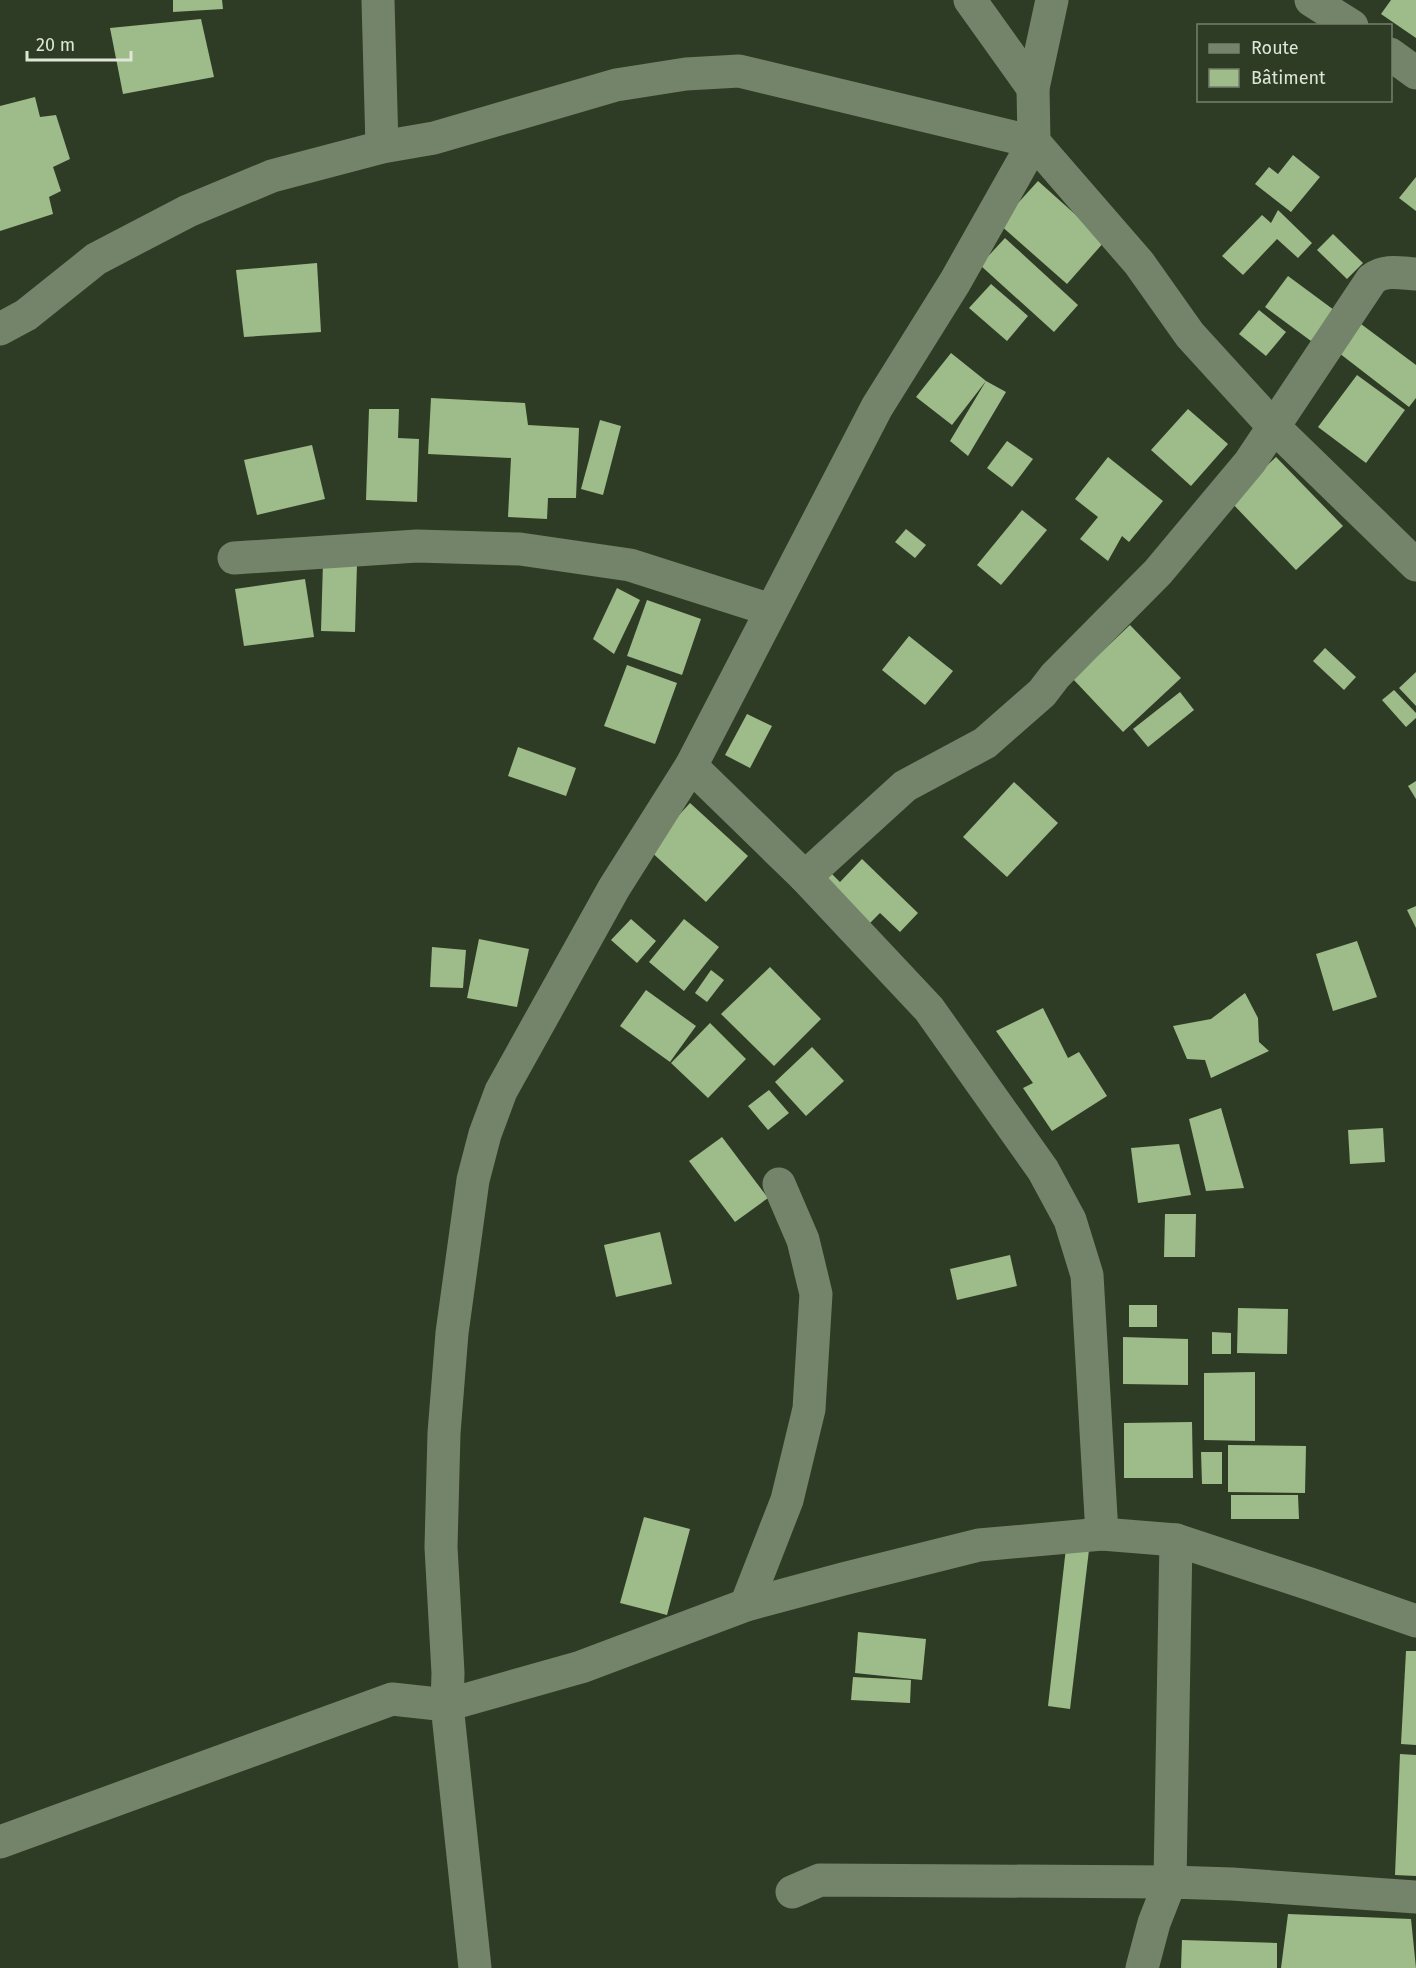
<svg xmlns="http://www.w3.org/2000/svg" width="1416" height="1968" font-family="'Fira Sans',sans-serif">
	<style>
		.building { fill: #9ebb8a }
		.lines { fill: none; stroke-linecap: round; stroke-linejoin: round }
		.minor { stroke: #74846a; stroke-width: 33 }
	</style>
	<rect width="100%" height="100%" fill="#2f3c25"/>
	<g class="building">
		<polygon points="173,0 222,0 223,9 173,12"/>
		<polygon points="1391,0 1416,0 1416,38 1381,14"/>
		<polygon points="201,19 214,77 123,94 110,28"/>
		<polygon points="35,97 40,117 56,115 70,159 53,167 61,191 49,197 53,214 0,231 0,106"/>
		<polygon points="1293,155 1320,177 1291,212 1255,184 1269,167 1278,174"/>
		<polygon points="1416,177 1416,211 1399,198"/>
		<polygon points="1038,181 1105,241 1067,284 999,224"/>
		<polygon points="1278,210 1312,243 1298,258 1277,239 1243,275 1222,256 1262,215 1271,223"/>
		<polygon points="1333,234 1363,263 1347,279 1317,250"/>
		<polygon points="1005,238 1078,305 1054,332 980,265"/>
		<polygon points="317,263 321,332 244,337 236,270"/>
		<polygon points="1288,276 1334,310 1311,341 1265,307"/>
		<polygon points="991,284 1028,316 1007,341 969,308"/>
		<polygon points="1259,310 1286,332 1266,356 1239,334"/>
		<polygon points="1361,324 1416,365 1416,398 1409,407 1339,353"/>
		<polygon points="951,353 986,381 1006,392 968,456 950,441 986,381 952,425 916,397"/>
		<polygon points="1357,375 1405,410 1366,463 1318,427"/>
		<polygon points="431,398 525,403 528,425 579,428 576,498 548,498 547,519 508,517 511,458 428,454"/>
		<polygon points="369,409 399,409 398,438 419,439 417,502 366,500"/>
		<polygon points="1188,409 1228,444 1191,486 1151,450"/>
		<polygon points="600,420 621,426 603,495 581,489"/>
		<polygon points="1007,441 1033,459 1012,487 987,468"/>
		<polygon points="312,445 325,499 257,515 244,460"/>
		<polygon points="1108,457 1163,501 1129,542 1122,536 1108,561 1080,539 1098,517 1075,499"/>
		<polygon points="1276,457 1343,526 1296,570 1230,501"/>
		<polygon points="1022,510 1047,530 1001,585 977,565"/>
		<polygon points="906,529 926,545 915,558 895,542"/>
		<polygon points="323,562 357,564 355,632 321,631"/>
		<polygon points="305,579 314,637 244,646 235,589"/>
		<polygon points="617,588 640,600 614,654 593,639"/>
		<polygon points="647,600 701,619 682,675 627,656"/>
		<polygon points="1130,625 1181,678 1123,732 1073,679"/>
		<polygon points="909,636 953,671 925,705 882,670"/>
		<polygon points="1325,648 1356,677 1344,690 1313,661"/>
		<polygon points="627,665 677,683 655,744 604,726"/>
		<polygon points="1416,672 1416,706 1399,688"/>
		<polygon points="1394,690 1416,713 1416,718 1406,727 1382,700"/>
		<polygon points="1180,692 1194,710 1148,747 1133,729"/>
		<polygon points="747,714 772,726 750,768 725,755"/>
		<polygon points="518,747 576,768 566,796 508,776"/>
		<polygon points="1416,781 1416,799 1408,786"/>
		<polygon points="1014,782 1058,823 1007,877 963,837"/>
		<polygon points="690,803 748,856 706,902 648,849"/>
		<polygon points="862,859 918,913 900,932 880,913 863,930 818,886 831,873 840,882"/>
		<polygon points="1416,906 1416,928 1407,910"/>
		<polygon points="631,919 656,941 637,963 611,940"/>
		<polygon points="684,919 719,947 684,991 649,962"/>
		<polygon points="479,939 529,949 517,1007 467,998"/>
		<polygon points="1357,941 1377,997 1333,1011 1316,954"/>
		<polygon points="432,947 466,950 463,988 430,987"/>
		<polygon points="770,967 821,1019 774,1066 721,1014"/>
		<polygon points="711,970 724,980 707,1002 695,993"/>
		<polygon points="646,990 696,1026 670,1062 620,1026"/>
		<polygon points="1245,993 1258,1018 1259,1042 1269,1051 1211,1078 1205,1060 1187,1059 1173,1026 1211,1019"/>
		<polygon points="1043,1008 1068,1058 1079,1052 1107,1096 1052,1131 1023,1088 1033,1083 996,1031"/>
		<polygon points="710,1023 746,1059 708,1098 671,1063"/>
		<polygon points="812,1047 844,1081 806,1116 775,1082"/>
		<polygon points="769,1090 789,1113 768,1130 748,1106"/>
		<polygon points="1221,1108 1244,1188 1206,1191 1189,1119"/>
		<polygon points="1383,1128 1385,1162 1350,1164 1348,1130"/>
		<polygon points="722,1137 768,1198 735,1222 689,1161"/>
		<polygon points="1179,1144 1191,1195 1138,1203 1131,1148"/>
		<polygon points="1165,1214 1196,1214 1195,1257 1164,1257"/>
		<polygon points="660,1232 672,1284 616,1297 604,1245"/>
		<polygon points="1010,1255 1017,1286 957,1300 950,1269"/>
		<rect x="1129" y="1305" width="28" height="22"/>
		<polygon points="1238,1308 1288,1309 1287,1354 1237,1353"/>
		<polygon points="1212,1332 1231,1333 1231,1354 1212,1354"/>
		<polygon points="1123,1337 1188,1339 1188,1385 1123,1384"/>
		<polygon points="1255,1372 1255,1441 1204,1440 1204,1373"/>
		<polygon points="1192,1422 1193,1478 1124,1478 1124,1423"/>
		<polygon points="1228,1445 1306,1446 1305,1493 1228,1492"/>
		<polygon points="1201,1452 1222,1452 1222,1484 1202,1484"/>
		<polygon points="1231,1495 1298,1495 1299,1519 1231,1519"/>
		<polygon points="644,1517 690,1529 667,1615 620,1603"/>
		<polygon points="1066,1548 1089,1550 1070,1709 1048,1706"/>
		<polygon points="858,1632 926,1639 922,1680 855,1673"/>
		<polygon points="1406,1651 1416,1651 1416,1745 1401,1744"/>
		<polygon points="853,1677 911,1680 910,1703 851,1700"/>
		<polygon points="1400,1754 1416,1755 1416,1876 1395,1875"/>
		<polygon points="1288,1914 1411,1919 1416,1968 1281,1968"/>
		<polygon points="1182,1940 1277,1943 1277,1968 1181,1968"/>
	</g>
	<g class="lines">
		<g class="minor">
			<polyline points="378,0 382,147"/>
			<polyline points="970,0 1033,88"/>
			<polyline points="1311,0 1352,26"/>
			<polyline points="1390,54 1416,73"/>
			<polyline points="0,329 26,315 96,259 188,211 272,176 382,147 434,138 616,85 686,74 739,71 1034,142 1033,88 1052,0"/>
			<polyline points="234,558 417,546 520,549 630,565 771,610"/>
			<polyline points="1416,565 1274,427 1190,335 1139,263 1034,142 955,282 877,407 691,766 614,888 501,1091 485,1134 473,1180 452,1333 444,1433 441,1547 448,1673 447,1705 581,1667 746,1605 843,1579 979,1545 1102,1534 1176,1540 1313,1585 1416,1621"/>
			<polyline points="691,766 805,877 929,1009 1043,1170 1070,1220 1087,1275 1102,1534"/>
			<path d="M 805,877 L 905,786 L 985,743 L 1042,693 L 1055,676 L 1158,572 L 1250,462 L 1372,279 C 1385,269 1400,273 1416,274"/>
			<polyline points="746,1605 787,1500 809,1409 816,1294 803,1240 779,1184"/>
			<polyline points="0,1842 392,1699 447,1705 475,1968"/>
			<polyline points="792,1892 820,1880 1170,1882 1176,1540"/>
			<polyline points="1142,1968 1154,1923 1170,1882 1232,1884 1416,1897"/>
		</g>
	</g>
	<rect x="1197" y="24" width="195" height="78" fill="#2f3c25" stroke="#75806c" stroke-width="1.5"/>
	<rect x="1209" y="44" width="30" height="9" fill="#74846a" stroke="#75806c" stroke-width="1.5"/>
	<text x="1251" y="54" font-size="18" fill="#dde6d7">Route</text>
	<rect x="1209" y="69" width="30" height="18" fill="#9ebb8a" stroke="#75806c" stroke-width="1.5"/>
	<text x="1251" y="84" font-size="18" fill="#dde6d7">Bâtiment</text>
	<path d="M27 51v9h104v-9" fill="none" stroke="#dde6d7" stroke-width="3"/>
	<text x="36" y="51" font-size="18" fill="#dde6d7" stroke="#2f3c25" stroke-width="4.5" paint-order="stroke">20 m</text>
</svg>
